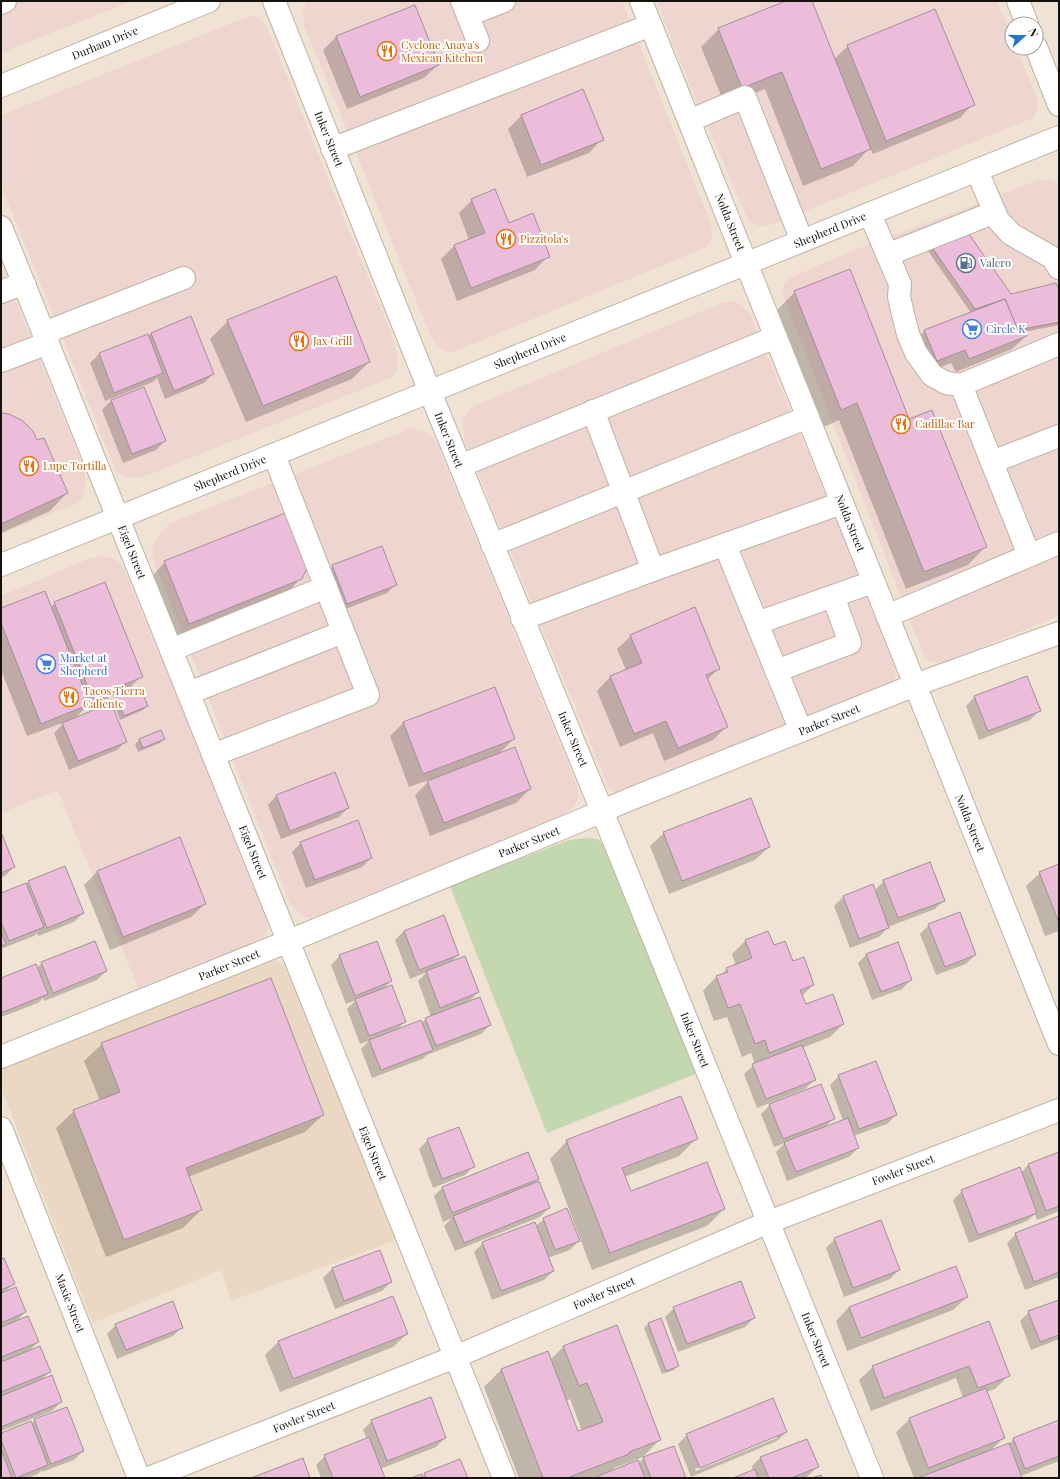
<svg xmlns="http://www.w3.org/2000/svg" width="1060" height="1479" font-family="'Playfair Display',serif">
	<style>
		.commercial { fill: #efd5d0 }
		.built { fill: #ead8c3 }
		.green { fill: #c3d7b1 }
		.shadow { fill: #0003; fill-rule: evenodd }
		.building { fill: #ecbdda; stroke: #a08f99 }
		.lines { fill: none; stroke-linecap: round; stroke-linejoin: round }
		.minor-casing { stroke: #beb2a3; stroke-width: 24 }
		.major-casing { stroke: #beb2a3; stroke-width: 24 }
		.minor { stroke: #fff; stroke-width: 22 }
		.major { stroke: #fff; stroke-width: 22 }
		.labels { text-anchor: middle; stroke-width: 4; stroke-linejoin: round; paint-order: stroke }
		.street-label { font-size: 11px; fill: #15110c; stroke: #fff }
		.food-label { font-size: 11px; fill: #c56008; stroke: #fff; text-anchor: start }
		.service-label { font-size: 11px; fill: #4e5e75; stroke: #fff; text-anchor: start }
		.shop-label { font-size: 11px; fill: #366cbe; stroke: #fff; text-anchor: start }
	</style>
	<rect width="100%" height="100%" fill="#f0e3d4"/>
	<g class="commercial">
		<polygon points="1,1 132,1 1,53"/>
		<polygon points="306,1 622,1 711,225 712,236 710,244 702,249 456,351 448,352 439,347 431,337 304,25 303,12"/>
		<polygon points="657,1 997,1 1012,37 1012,48 1016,48 1037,98 1038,108 1034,117 1028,120 774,224 762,227 754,224 748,220 676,52"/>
		<polygon points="254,16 260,18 266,25 394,341 397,354 398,366 396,373 390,378 153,473 141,477 130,478 122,476 116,471 1,185 1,115 247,17"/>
		<polygon points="1038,180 1051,180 1059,184 1059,616 950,660 940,663 929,661 924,656 783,295 784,283 792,277 852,251"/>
		<polygon points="1,265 83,466 86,480 84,495 78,503 1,534"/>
		<polygon points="735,301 743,307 750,314 896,664 895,677 890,687 617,793 609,788 464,440 463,420 467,412 476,405 722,303"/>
		<polygon points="412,428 423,431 435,439 578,788 578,800 571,809 560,817 310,918 300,915 291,905 154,562 152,548 159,535 170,523"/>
		<polygon points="103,556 115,559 122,565 260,895 268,928 264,938 138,988 58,790 1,813 1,596 90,558"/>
	</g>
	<polygon class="built" points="270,960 279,962 288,971 295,983 396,1240 231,1301 221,1270 93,1323 1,1088 1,1071 12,1064"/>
	<polygon class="green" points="588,838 598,839 608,849 698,1073 547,1133 450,886 569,840"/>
	<g class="shadow">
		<polygon points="789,1 811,1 834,59 848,46 973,104 960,118 873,154 870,148 853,166 803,186 765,89 725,105 701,47 719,29"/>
		<polygon points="336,37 438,65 424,78 347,109 323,50"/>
		<polygon points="522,115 602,139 589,153 527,177 508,129"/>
		<polygon points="472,200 508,224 548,256 535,270 457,301 441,259 454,246 469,240 459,213"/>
		<polygon points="930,244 1010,295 1059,293 1059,325 1024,332 1026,336 1012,349 956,372 951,363 924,374 911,344 925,331 971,313 926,248"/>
		<polygon points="795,292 908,420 985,547 968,565 906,589 839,420 824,427 777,310"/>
		<polygon points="190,318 213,374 204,383 165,399 157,378 153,382 105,401 90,363 99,354 147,335 148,337 151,333"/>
		<polygon points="228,321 369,362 352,379 246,422 210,339"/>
		<polygon points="144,388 165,441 156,450 123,463 102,410 111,401"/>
		<polygon points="1,414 67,493 50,511 1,533"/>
		<polygon points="165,562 301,578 288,592 176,636 152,576"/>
		<polygon points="333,566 396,584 387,593 338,612 324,575"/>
		<polygon points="55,603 141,676 128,690 86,707 74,719 126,741 117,750 69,770 54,733 65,722 27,736 1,670 1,609 51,607"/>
		<polygon points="631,636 719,668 707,680 726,727 713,740 664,761 653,733 620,747 597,691 610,677 626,670 617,649"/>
		<polygon points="117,697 147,706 143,710 120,720 113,701"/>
		<polygon points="975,697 1039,711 1030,720 979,740 966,706"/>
		<polygon points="403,723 514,738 498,755 530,789 516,803 430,836 415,795 431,779 409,787 390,736"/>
		<polygon points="161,731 164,739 160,743 138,752 135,744 139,740"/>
		<polygon points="276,796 348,808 339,817 281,839 268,805"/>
		<polygon points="1,833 14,867 5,876 1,877"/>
		<polygon points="664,833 769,847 755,860 669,894 650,846"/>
		<polygon points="301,843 371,858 362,867 306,888 292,852"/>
		<polygon points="1059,865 1059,931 1045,936 1026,886 1040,873"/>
		<polygon points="97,872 205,904 191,917 110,950 84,885"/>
		<polygon points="884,881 944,900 935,909 888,927 879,937 850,948 834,906 843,897 872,886 874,891"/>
		<polygon points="28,882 83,913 74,922 38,936 37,933 34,936 1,949 1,894 26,885"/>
		<polygon points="443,916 458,955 449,964 478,992 468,1003 490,1025 481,1034 427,1055 422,1059 372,1078 361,1049 369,1041 360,1044 347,1009 356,1000 346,1004 331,965 340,956 391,981 382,990 405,1022 397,1030 421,1023 426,1019 431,1017 418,981 427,972 410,979 395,940 404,931"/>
		<polygon points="929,925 975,955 966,964 936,975 920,934"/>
		<polygon points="745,941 773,946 792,963 813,985 802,996 805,1005 843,1024 830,1037 802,1048 814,1080 805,1089 757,1108 744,1074 755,1064 751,1053 742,1057 727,1017 714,1021 703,991 716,977 721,975 727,969 736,966 732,954"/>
		<polygon points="867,954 911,980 902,989 872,1000 858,963"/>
		<polygon points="42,963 106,971 97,980 44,1001 43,998 38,1003 1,1017 1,979 37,968"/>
		<polygon points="102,1044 323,1115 305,1132 188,1177 201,1210 183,1228 106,1257 56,1128 74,1111 100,1101 84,1061"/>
		<polygon points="839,1076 896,1115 887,1124 853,1136 858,1148 849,1157 787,1181 776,1152 785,1143 774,1147 761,1114 770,1105 833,1119 824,1128 843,1121 830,1085"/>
		<polygon points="696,1139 679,1156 624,1177 630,1193 724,1209 707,1226 592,1270 550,1159 567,1141"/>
		<polygon points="428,1140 474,1166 465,1175 433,1188 419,1149"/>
		<polygon points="1059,1153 1059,1211 1037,1220 1035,1214 1027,1221 969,1243 953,1200 962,1191 1021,1173 1028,1165"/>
		<polygon points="538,1179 531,1186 549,1208 540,1217 455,1251 444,1226 452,1218 443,1222 434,1196 443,1187"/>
		<polygon points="1059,1217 1059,1277 1025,1290 1007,1243 1016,1234"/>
		<polygon points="544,1219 579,1241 570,1250 548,1258 553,1271 544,1280 492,1300 474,1252 483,1243 536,1226"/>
		<polygon points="835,1239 899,1270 890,1279 844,1297 826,1248"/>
		<polygon points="1,1260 14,1283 5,1292 25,1312 15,1323 38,1342 27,1353 50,1371 39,1382 61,1402 52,1411 1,1431"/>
		<polygon points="332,1269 391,1282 382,1291 335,1309 323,1278"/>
		<polygon points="967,1297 953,1310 847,1351 836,1321 849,1307"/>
		<polygon points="1059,1301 1059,1339 1031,1350 1020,1321 1029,1312"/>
		<polygon points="674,1308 754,1318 745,1327 678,1352 665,1317"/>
		<polygon points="660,1319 678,1365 674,1370 662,1374 644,1328 648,1324"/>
		<polygon points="988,1322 1009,1375 995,1389 986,1392 1004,1438 990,1451 1008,1445 1014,1439 1059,1422 1059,1461 1021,1476 1021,1478 914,1478 896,1432 910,1419 963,1398 956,1378 871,1411 859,1380 873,1367"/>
		<polygon points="116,1325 182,1327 173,1336 117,1359 107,1334"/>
		<polygon points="407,1334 393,1347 280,1392 265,1355 278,1342"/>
		<path d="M 564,1346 L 660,1439 L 643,1457 L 614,1468 L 610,1472 L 638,1464 L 644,1458 L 685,1478 L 519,1478 L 484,1387 L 501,1370 L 547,1352 L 550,1360 ZM 570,1399 L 582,1431 L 578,1432 L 566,1401 Z"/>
		<polygon points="35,1420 83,1451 74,1460 42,1472 42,1470 38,1474 28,1478 1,1478 1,1434 31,1424"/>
		<polygon points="372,1421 445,1438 436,1447 380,1469 384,1478 321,1478 316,1465 325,1456 367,1439 363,1430"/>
		<path d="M 786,1432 L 777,1441 L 691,1477 L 678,1444 L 687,1435 ZM 777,1436 L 777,1438 L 696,1471 L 695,1469 Z"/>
		<polygon points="761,1457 817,1467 808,1476 803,1478 736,1478 753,1470 752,1466"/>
		<polygon points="425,1474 467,1478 414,1478 422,1477"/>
	</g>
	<g class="building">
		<polygon points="786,1 812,1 871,149 821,169 782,72 742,88 718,28"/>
		<polygon points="415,5 439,65 360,97 336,36"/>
		<polygon points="935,9 975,105 886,141 847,45"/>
		<polygon points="583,89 604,140 541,165 521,115"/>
		<polygon points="495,189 509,223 533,213 550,257 471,288 454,245 485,233 471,199"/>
		<polygon points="966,230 1011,294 1056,283 1059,290 1059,322 1018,330 1005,299 975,309 929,243"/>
		<polygon points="850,269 909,419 932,410 987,547 924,572 857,403 841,410 794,291"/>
		<polygon points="336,276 370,362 263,406 227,320"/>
		<polygon points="1005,299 1018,330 1024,329 1027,336 969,359 965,350 937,361 924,330"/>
		<polygon points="191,316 214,374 174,391 151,333"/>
		<polygon points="148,334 163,373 114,393 99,353"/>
		<polygon points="144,387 166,441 132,454 111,400"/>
		<polygon points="1,413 9,414 23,421 33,431 37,440 44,438 68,493 1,524"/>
		<polygon points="288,512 310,561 302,579 189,624 164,561"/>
		<polygon points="382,546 397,585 347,604 332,565"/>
		<polygon points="105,582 143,677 92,697 54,602"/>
		<polygon points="45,591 90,704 41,724 1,623 1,608"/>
		<polygon points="695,607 720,669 706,675 728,727 678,748 666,721 634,734 610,676 642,663 630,635"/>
		<polygon points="1027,676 1041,711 988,731 974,696"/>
		<polygon points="140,687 148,706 124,716 116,696"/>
		<polygon points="495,687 515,739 423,774 403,722"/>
		<polygon points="111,703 127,742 78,761 62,723"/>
		<polygon points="161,730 165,739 143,748 139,739"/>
		<polygon points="515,747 531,789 444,823 427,781"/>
		<polygon points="335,772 349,808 290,831 276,795"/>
		<polygon points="751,798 770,847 682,881 663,832"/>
		<polygon points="358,820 372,858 315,880 300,842"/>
		<polygon points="1,832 15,867 1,873"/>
		<polygon points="180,837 206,904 123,937 97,871"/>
		<polygon points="930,862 945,901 898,918 883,880"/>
		<polygon points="1059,864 1059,923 1039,872"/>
		<polygon points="65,866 84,913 47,928 28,881"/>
		<polygon points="26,883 44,927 9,941 1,922 1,893"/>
		<polygon points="873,884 889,928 859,939 843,896"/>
		<polygon points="960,912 976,955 945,967 928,924"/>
		<polygon points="444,915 459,955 419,970 404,931"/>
		<polygon points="768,931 774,945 785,941 793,961 804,957 814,985 800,990 806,1004 833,994 844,1024 769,1053 765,1040 755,1044 740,1004 728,1008 716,976 728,972 726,968 752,958 745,940"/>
		<polygon points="1,932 6,944 1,946"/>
		<polygon points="95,941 107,971 53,993 41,962"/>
		<polygon points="377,941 392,981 355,996 339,955"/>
		<polygon points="898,942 912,980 881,992 866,954"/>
		<polygon points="465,956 479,992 440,1008 426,971"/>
		<polygon points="36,964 48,994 1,1013 1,978"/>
		<polygon points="271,978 324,1115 186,1168 202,1210 124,1240 73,1110 120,1092 101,1043"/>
		<polygon points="392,985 406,1022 369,1036 355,999"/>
		<polygon points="480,997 491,1025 436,1046 425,1018"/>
		<polygon points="421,1020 433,1050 381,1070 369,1040"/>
		<polygon points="802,1045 816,1080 766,1099 752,1064"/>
		<polygon points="876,1061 897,1115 859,1129 838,1075"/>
		<polygon points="821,1084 835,1119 783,1139 769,1104"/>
		<polygon points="681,1096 698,1139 622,1168 631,1191 707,1162 725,1209 610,1253 566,1140"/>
		<polygon points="848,1118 859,1148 796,1172 784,1142"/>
		<polygon points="459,1127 475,1167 442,1179 427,1139"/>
		<polygon points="528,1152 539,1179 452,1213 442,1187"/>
		<polygon points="1059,1152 1059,1206 1046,1211 1028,1164"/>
		<polygon points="1020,1167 1037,1213 978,1235 961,1190"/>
		<polygon points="539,1181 550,1208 464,1243 453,1216"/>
		<polygon points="567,1208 580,1241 555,1250 543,1218"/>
		<polygon points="1059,1216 1059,1272 1034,1282 1015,1233"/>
		<polygon points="881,1220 900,1270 853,1288 834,1238"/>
		<polygon points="535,1222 554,1271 501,1291 482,1242"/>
		<polygon points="380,1250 392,1282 344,1301 332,1268"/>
		<polygon points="4,1258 15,1284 1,1290 1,1259"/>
		<polygon points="956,1266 968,1297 861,1338 849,1307"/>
		<polygon points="741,1281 755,1318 687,1344 673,1307"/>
		<polygon points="16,1287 26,1312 1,1323 1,1293"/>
		<polygon points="393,1296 408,1334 293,1379 278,1341"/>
		<polygon points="1059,1300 1059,1335 1040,1342 1028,1311"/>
		<polygon points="173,1301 183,1328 126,1350 115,1324"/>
		<polygon points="28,1316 39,1342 1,1357 1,1327"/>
		<polygon points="661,1318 679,1366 666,1371 648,1323"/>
		<polygon points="989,1321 1010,1376 978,1388 969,1366 884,1398 872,1366"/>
		<polygon points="617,1325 661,1440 629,1452 629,1454 567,1478 543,1478 501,1369 548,1351 578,1431 603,1422 587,1383 579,1386 563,1346"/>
		<polygon points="40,1346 51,1372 1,1392 1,1362"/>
		<polygon points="52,1375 62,1402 1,1427 1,1396"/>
		<polygon points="986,1388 1005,1438 928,1468 909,1418"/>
		<polygon points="431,1397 446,1438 387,1461 371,1420"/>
		<polygon points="773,1398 787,1432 700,1468 686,1434"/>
		<polygon points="67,1407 84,1451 51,1464 34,1419"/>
		<polygon points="1059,1420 1059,1456 1025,1469 1013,1438"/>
		<polygon points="31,1421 48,1465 16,1478 1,1440 1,1433"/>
		<polygon points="369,1437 385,1478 333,1478 324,1455"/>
		<polygon points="807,1439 819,1467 791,1478 769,1478 760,1457"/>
		<polygon points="1009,1443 1022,1478 918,1478"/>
		<polygon points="674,1446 686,1478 651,1478 643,1457"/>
		<polygon points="1,1449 12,1478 1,1478"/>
		<polygon points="303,1458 310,1478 251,1478"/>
		<polygon points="460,1459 468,1478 426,1478 424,1473"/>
		<polygon points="638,1460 645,1478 599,1478 598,1476"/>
		<polygon points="755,1469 758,1478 733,1478"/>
		<polygon points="422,1474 423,1478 411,1478"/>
		<polygon points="821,1475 822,1478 812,1478"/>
	</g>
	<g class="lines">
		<defs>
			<g id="minor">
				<polyline points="274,1 430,392 602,811 872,1478"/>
				<polyline points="462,1 478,41"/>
				<polyline points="641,1 1059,1044"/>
				<polyline points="1,3 5,1"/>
				<polyline points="468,15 504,1"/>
				<polyline points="689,121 745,97 802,241"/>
				<polyline points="332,149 651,25"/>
				<polyline points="977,171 998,220 1011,234 1053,258 1059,268"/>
				<polyline points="870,214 900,284 899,297 903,314 908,334 916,353 932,375 946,383 961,385 1059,344"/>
				<polyline points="1,227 504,1478"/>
				<polyline points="887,255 995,212"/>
				<polyline points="1,292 24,283"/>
				<polyline points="44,333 184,278"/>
				<polyline points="1,361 48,343"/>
				<polyline points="961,385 1029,555"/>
				<polyline points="593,411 653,570"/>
				<polyline points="992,462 1059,436"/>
				<polyline points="460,466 776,337"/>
				<polyline points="492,545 808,417"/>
				<polyline points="725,545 801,731"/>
				<polyline points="887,616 1059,543"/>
				<polyline points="522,619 653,570 842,503"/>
				<polyline points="757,623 873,582"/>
				<polyline points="171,650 326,587"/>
				<polyline points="776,671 850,643 833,596"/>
				<polyline points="189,693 343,632"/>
				<polyline points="213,755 368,695 274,455"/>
				<polyline points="1,1057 289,941 577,822 628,800 915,685 1059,633"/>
				<polyline points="1,1128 139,1478"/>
				<polyline points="149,1478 455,1357 769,1222 1059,1110"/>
			</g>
			<g id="major">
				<polyline points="1018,1 1027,24"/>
				<polyline points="1036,47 1059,105"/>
				<polyline points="1,86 209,1"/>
				<polyline points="1,565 1059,137"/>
			</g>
		</defs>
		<use href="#minor" class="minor-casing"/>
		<use href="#major" class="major-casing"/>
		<use href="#minor" class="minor"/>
		<use href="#major" class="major"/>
	</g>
	<defs>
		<symbol id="restaurant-ring" viewBox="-11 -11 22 22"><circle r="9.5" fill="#fff" stroke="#e8710a" stroke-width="1.5"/><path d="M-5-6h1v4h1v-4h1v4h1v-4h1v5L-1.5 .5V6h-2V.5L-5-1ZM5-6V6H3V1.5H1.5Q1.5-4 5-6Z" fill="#e8710a"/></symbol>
		<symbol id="fuel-ring" viewBox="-11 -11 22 22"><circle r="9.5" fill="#fff" stroke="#5c6f8a" stroke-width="1.5"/><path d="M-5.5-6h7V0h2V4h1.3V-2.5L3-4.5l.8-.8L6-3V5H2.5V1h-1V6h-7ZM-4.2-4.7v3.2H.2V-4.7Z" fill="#5c6f8a"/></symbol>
		<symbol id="supermarket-ring" viewBox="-11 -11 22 22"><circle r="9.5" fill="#fff" stroke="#3f7fe0" stroke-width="1.5"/><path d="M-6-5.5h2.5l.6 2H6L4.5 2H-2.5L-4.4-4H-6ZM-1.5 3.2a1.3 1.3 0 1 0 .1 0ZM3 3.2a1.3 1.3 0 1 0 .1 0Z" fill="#3f7fe0"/></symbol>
	</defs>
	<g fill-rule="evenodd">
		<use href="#restaurant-ring" x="376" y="40" width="22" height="22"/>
		<use href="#restaurant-ring" x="495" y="228" width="22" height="22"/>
		<use href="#fuel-ring" x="955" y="252" width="22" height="22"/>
		<use href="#supermarket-ring" x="961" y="318" width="22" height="22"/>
		<use href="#restaurant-ring" x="288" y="330" width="22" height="22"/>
		<use href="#restaurant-ring" x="890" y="413" width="22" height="22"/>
		<use href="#restaurant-ring" x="18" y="455" width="22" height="22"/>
		<use href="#supermarket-ring" x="35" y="653" width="22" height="22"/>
		<use href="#restaurant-ring" x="58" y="686" width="22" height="22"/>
	</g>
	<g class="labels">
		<g class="street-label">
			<text transform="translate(105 43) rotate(-22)" y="4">Durham Drive</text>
			<text transform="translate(329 139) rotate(68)" y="4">Inker Street</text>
			<text transform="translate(730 222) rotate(68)" y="4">Nolda Street</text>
			<text transform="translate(830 230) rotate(-22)" y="4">Shepherd Drive</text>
			<text transform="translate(530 351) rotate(-22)" y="4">Shepherd Drive</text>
			<text transform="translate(449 440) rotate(68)" y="4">Inker Street</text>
			<text transform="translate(230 473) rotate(-22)" y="4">Shepherd Drive</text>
			<text transform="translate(850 523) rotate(68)" y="4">Nolda Street</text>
			<text transform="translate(132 552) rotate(68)" y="4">Eigel Street</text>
			<text transform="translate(829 720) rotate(-22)" y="4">Parker Street</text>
			<text transform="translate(573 739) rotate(67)" y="4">Inker Street</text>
			<text transform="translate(970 823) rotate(68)" y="4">Nolda Street</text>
			<text transform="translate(529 842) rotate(-22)" y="4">Parker Street</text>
			<text transform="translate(253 852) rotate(68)" y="4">Eigel Street</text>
			<text transform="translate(229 965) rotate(-22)" y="4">Parker Street</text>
			<text transform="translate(695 1040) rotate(68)" y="4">Inker Street</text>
			<text transform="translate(373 1153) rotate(68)" y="4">Eigel Street</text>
			<text transform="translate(903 1170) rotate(-21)" y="4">Fowler Street</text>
			<text transform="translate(604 1293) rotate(-23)" y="4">Fowler Street</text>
			<text transform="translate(70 1303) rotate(69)" y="4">Maxie Street</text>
			<text transform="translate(816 1340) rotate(68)" y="4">Inker Street</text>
			<text transform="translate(304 1417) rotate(-22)" y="4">Fowler Street</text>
		</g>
		<g class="food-label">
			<text x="401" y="49">Cyclone Anaya's<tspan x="401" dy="13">Mexican Kitchen</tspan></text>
			<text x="520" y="243">Pizzitola's</text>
			<text x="313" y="345">Jax Grill</text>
			<text x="915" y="428">Cadillac Bar</text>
			<text x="43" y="470">Lupe Tortilla</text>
			<text x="83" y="695">Tacos Tierra<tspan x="83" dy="13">Caliente</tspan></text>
		</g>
		<g class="service-label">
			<text x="980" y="267">Valero</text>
		</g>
		<g class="shop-label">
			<text x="986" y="333">Circle K</text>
			<text x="60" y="662">Market at<tspan x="60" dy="13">Shepherd</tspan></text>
		</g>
	</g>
	<rect width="1060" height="1479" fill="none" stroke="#15110c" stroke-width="4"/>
	<g transform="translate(1024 36) rotate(69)"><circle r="19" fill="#ffffff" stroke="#a1a09e"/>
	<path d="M0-3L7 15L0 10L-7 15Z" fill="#2676c5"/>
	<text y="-6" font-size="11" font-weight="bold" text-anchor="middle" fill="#15110c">N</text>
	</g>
</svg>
